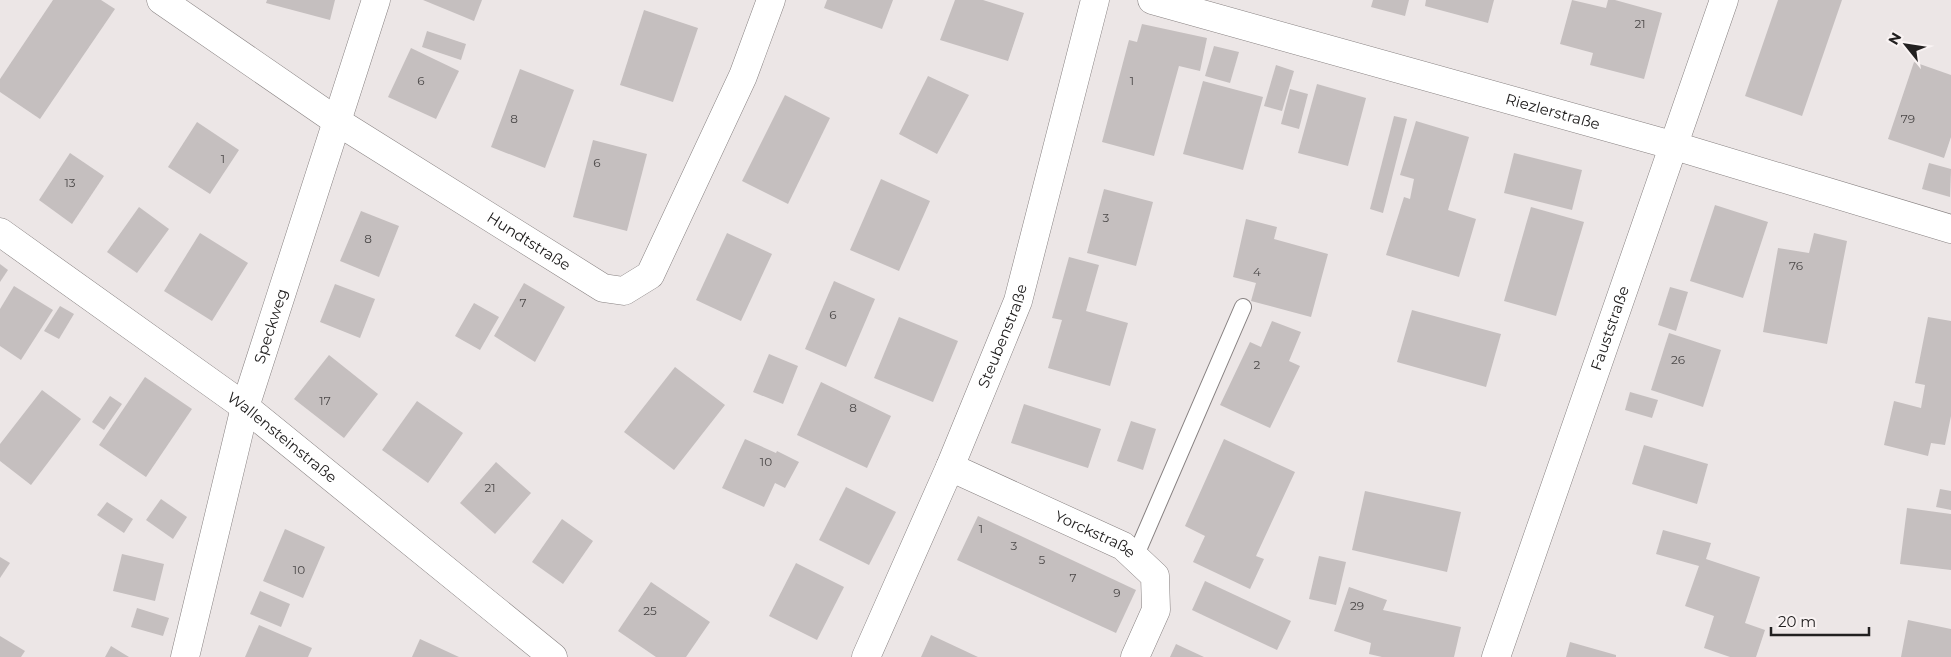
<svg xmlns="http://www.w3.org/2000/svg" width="1951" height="657" font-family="Montserrat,sans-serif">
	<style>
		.building { fill: #c5bfbf }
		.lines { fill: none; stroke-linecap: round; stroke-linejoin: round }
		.lane-casing { stroke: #878181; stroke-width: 18 }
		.street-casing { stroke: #878181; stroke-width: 29 }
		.lane { stroke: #fff; stroke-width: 16 }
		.street { stroke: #fff; stroke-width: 28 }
		.labels { text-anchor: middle; stroke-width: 4; stroke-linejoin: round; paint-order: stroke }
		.number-label { font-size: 12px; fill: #4b4848 }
		.street-label { font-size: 15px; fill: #222020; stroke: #f9f3f3 }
	</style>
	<rect width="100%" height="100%" fill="#ece6e6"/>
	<g class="building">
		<polygon points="53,0 101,0 115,9 40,119 0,92 0,79"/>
		<polygon points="267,0 335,0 330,20 266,3"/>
		<polygon points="423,0 482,0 474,21"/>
		<polygon points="827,0 893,0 882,29 824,8"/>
		<polygon points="955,0 983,0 1024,13 1008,61 940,40"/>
		<polygon points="1373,0 1409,0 1405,16 1371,7"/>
		<polygon points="1426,0 1494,0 1488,23 1425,6"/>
		<polygon points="1572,0 1606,8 1608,0 1615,0 1662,13 1644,79 1590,65 1593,53 1560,44"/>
		<polygon points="1778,0 1842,0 1802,116 1745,96"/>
		<polygon points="644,10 698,28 673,102 620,85"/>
		<polygon points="1142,24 1207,38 1200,71 1179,66 1154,156 1102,142 1129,40 1137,42"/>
		<polygon points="427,31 466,44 461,60 422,47"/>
		<polygon points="1214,46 1239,52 1230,83 1205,76"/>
		<polygon points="411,48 459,71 436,119 388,97"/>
		<polygon points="1914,62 1951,75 1951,137 1944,158 1888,139"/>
		<polygon points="1276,65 1294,71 1282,111 1264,106"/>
		<polygon points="520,69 574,90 545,168 491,147"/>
		<polygon points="928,76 969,95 937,154 899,134"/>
		<polygon points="1203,81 1263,97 1243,170 1183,154"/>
		<polygon points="1317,84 1366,98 1348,166 1298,153"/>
		<polygon points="1290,89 1308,94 1299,129 1281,124"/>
		<polygon points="785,95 830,118 788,204 742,181"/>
		<polygon points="1394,116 1407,119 1383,213 1370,209"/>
		<polygon points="1416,121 1469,137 1448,210 1476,219 1459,277 1386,255 1404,197 1410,199 1414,179 1400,175"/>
		<polygon points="197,122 239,150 210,194 168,167"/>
		<polygon points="593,140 647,154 627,231 573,217"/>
		<polygon points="70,153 104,176 72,224 39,200"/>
		<polygon points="1514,153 1582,170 1572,210 1504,193"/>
		<polygon points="1929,163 1951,169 1950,197 1922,189"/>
		<polygon points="881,179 930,201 899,271 850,250"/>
		<polygon points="1104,189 1153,202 1136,266 1087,253"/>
		<polygon points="1715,205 1768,222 1743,298 1690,281"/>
		<polygon points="139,207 169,229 137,273 107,252"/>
		<polygon points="1531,207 1584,222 1556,316 1504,301"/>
		<polygon points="361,211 399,226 379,277 340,261"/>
		<polygon points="1246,219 1277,227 1274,239 1328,254 1311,317 1251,301 1256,283 1233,277"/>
		<polygon points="200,233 248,263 212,321 164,291"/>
		<polygon points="727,233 772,254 741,321 696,300"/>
		<polygon points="1814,233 1847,241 1827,344 1763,332 1778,248 1809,253"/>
		<polygon points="1069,257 1099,265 1086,311 1128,323 1110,386 1048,368 1062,320 1052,318"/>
		<polygon points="0,264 8,270 0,282"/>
		<polygon points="834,281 875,299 846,367 805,349"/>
		<polygon points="524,283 565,307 535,362 494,336"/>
		<polygon points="335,284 375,299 360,338 320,322"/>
		<polygon points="14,286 53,310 21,360 0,346 0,309"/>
		<polygon points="1670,287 1688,292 1676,331 1658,325"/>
		<polygon points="474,303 499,317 480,350 455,336"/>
		<polygon points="60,306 74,314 59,339 44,331"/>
		<polygon points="1412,310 1501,334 1486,387 1397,362"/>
		<polygon points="899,317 958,341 933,402 874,378"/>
		<polygon points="1928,317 1951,321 1951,416 1945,445 1931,443 1928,456 1884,445 1894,401 1921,408 1925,385 1915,383"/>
		<polygon points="1272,321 1301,332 1289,361 1300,366 1270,428 1220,405 1250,342 1261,347"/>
		<polygon points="1669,333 1721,350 1703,407 1651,390"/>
		<polygon points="769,354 798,366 783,404 753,392"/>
		<polygon points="329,355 378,394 344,438 294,399"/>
		<polygon points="675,367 725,405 674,470 624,432"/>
		<polygon points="145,377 192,409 146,477 99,445"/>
		<polygon points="821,382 891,416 867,468 797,435"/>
		<polygon points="42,390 81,419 31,485 0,461 0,444"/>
		<polygon points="1630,392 1658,400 1652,418 1625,410"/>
		<polygon points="110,396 122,404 104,430 92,422"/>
		<polygon points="417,401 463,433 428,483 382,450"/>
		<polygon points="1024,404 1101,429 1088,468 1011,443"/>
		<polygon points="1131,421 1156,429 1143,470 1117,461"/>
		<polygon points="745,439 776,453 777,451 799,462 785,488 775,483 764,507 722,488"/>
		<polygon points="1224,439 1295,472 1256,556 1264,559 1250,589 1193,562 1205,536 1185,526"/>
		<polygon points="1644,445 1708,464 1697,504 1632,484"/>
		<polygon points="496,462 531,493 495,534 460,503"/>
		<polygon points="846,487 896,512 869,565 819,540"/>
		<polygon points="1940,489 1951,491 1951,510 1936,507"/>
		<polygon points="1365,491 1461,512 1447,572 1352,550"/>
		<polygon points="161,499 187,517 173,539 146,520"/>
		<polygon points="107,502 133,519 124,533 97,515"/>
		<polygon points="1907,508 1951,514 1951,570 1900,564"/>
		<polygon points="978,516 1136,590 1116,633 957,560"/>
		<polygon points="562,519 593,541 563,584 532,562"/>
		<polygon points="285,529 325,547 303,598 263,581"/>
		<polygon points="1663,530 1711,543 1706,559 1760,577 1745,623 1765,630 1756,657 1730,657 1704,648 1714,616 1685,606 1699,566 1656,554"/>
		<polygon points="122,554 164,564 155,601 113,591"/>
		<polygon points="1319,556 1346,562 1336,605 1309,599"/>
		<polygon points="0,557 10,563 0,578"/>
		<polygon points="796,563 844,587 817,640 769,616"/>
		<polygon points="1205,581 1291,621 1277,650 1192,610"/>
		<polygon points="651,582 710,622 686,657 656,657 618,631"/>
		<polygon points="1349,587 1387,600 1383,610 1461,627 1454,657 1382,657 1369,654 1371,643 1334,631"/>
		<polygon points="260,591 290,604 281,627 250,614"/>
		<polygon points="137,608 169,618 163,636 131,627"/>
		<polygon points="1908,620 1951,629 1951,657 1901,657"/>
		<polygon points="259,625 312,648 308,657 245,657"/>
		<polygon points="931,635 978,657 921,657"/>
		<polygon points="0,636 25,651 21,657 0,657"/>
		<polygon points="420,639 459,657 412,657"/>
		<polygon points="1570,642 1616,655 1616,657 1566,657"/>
		<polygon points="1176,644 1204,657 1170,657"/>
		<polygon points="111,646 129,657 105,657"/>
	</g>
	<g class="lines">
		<defs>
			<polyline id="lane" points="1135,557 1243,307"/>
			<g id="street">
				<path id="s1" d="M 161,0 L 338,122 L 603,288 L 624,291 L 650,275 L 743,76 L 771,0"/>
				<path id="s2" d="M 1152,0 L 1675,146 L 1951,229"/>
				<path id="s3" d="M 0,232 L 245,407 L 553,657"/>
				<path id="s4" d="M 950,467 L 1123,546 L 1155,576 L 1156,610 L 1135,657"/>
				<path id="s5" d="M 185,657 L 245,407 L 376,0"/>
				<path id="s6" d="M 866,657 L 950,467 L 1018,301 L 1095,0"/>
				<path id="s7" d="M 1496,657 L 1724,0"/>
			</g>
		</defs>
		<use href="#lane" class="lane-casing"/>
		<use href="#street" class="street-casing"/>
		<use href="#lane" class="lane"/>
		<use href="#street" class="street"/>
	</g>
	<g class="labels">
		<g class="number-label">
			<text x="1640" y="28">21</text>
			<text x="421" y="85">6</text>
			<text x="1132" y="85">1</text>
			<text x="514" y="123">8</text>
			<text x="1908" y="123">79</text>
			<text x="223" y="163">1</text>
			<text x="597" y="167">6</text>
			<text x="70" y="187">13</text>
			<text x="1106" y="222">3</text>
			<text x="368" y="243">8</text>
			<text x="1796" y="270">76</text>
			<text x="1257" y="276">4</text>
			<text x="523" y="307">7</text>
			<text x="833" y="319">6</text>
			<text x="1678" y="364">26</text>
			<text x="1257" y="369">2</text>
			<text x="325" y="405">17</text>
			<text x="853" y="412">8</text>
			<text x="766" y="466">10</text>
			<text x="490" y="492">21</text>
			<text x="981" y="533">1</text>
			<text x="1014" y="550">3</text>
			<text x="1042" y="564">5</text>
			<text x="299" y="574">10</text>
			<text x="1073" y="582">7</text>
			<text x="1117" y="597">9</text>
			<text x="1357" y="610">29</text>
			<text x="650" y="615">25</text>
		</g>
		<g class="street-label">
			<text dy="5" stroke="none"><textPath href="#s2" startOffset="416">Riezlerstraße</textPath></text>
			<text dy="5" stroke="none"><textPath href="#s1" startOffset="440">Hundtstraße</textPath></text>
			<text dy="5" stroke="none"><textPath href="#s5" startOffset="342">Speckweg</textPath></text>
			<text dy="5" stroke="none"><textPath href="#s7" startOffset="348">Fauststraße</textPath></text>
			<text dy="5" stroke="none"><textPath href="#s6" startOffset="349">Steubenstraße</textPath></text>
			<text dy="5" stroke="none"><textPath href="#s3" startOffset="349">Wallensteinstraße</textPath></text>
			<text dy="5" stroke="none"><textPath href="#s4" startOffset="160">Yorckstraße</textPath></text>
		</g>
	</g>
	<g transform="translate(1906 45) rotate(300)" stroke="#f9f3f3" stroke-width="4" paint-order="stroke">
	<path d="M0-4L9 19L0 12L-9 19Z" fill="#222020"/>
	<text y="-8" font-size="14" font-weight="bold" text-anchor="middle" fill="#222020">N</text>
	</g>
	<path d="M1771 627v8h98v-8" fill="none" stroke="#222020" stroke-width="2.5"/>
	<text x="1778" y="627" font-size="15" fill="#222020" stroke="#f9f3f3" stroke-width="4" paint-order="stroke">20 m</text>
</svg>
